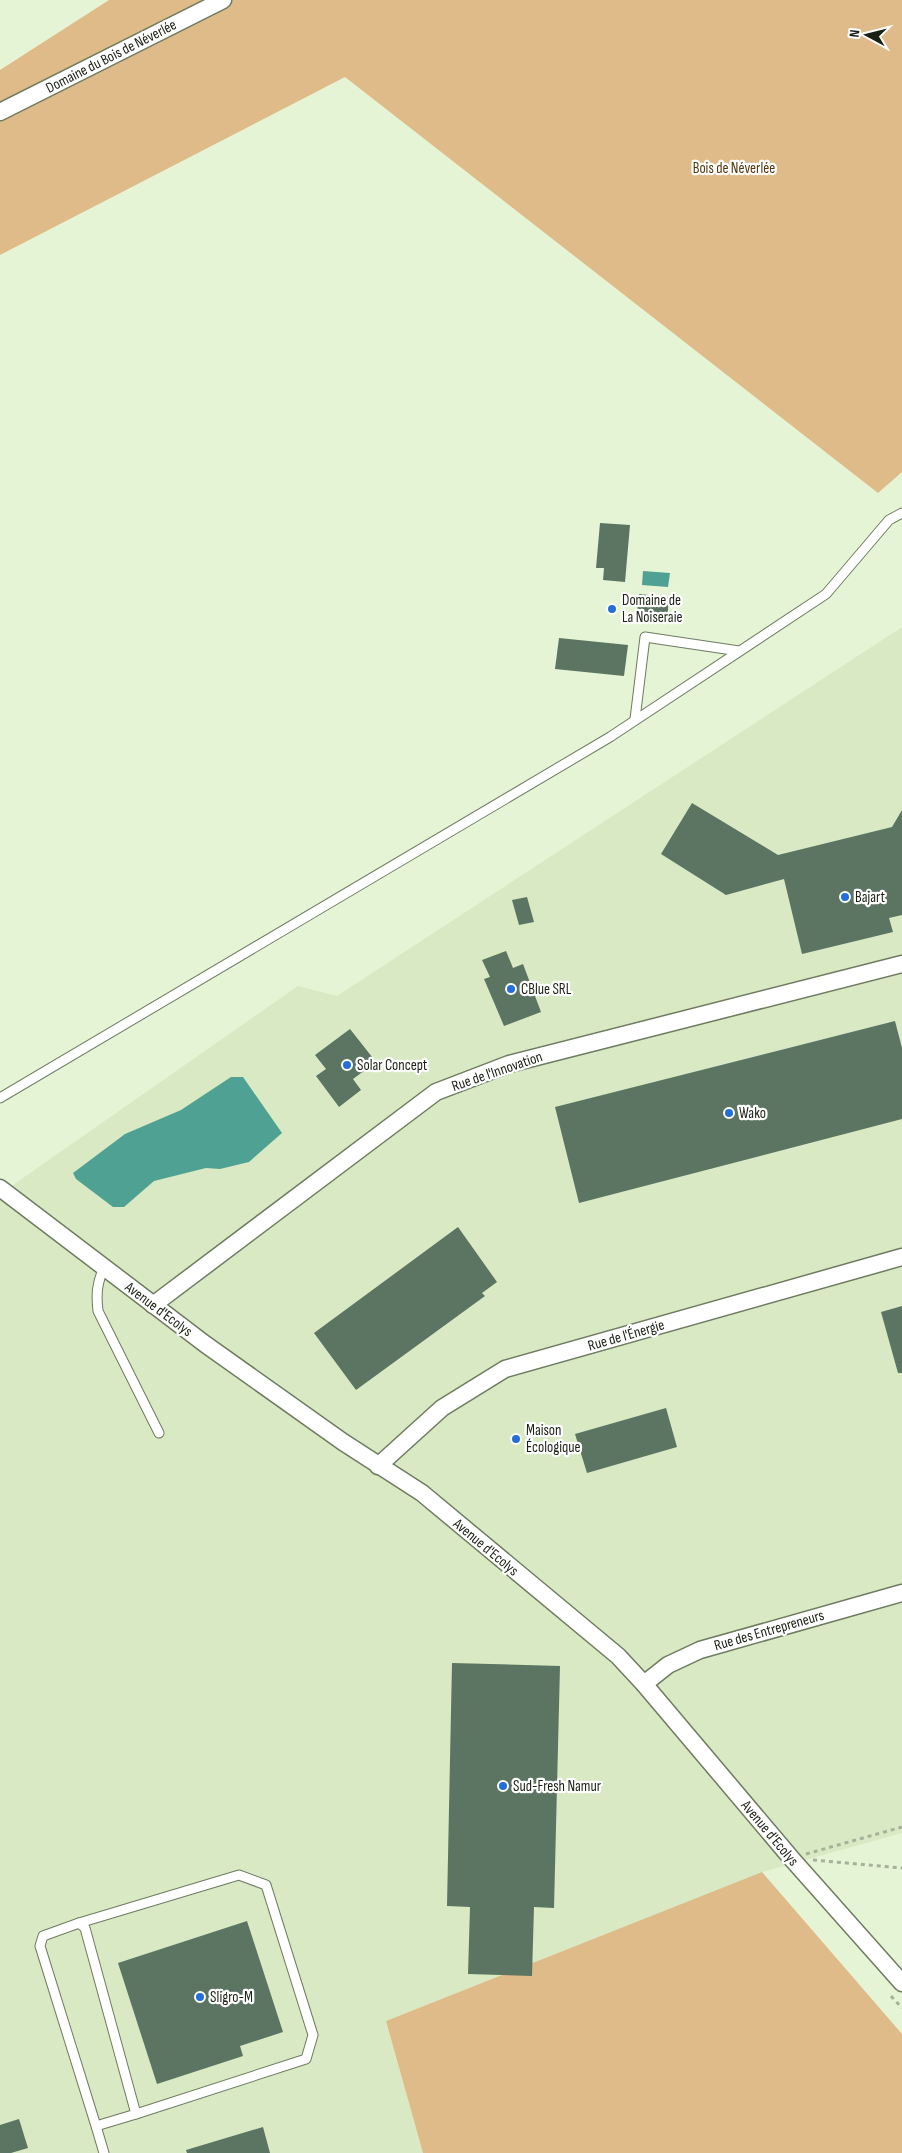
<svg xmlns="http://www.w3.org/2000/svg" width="902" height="2153" font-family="'Sofia Sans Condensed',sans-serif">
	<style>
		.built { fill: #d8e9c4 }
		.green { fill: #dfbb89 }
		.water { fill: #4fa293 }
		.building { fill: #5b7562 }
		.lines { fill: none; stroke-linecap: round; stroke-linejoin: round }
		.service-casing { stroke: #6f7b60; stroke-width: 11 }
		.minor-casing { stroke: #6f7b60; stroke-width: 19 }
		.path { stroke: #a6b199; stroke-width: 3; stroke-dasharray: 4 4; stroke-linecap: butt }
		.service { stroke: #fff; stroke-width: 9 }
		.minor { stroke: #fff; stroke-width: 16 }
		.poi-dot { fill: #246ed9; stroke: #fff; stroke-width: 2 }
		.labels { text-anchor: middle; stroke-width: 4.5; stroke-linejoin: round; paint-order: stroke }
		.street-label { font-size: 15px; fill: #1b2015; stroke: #fff }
		.park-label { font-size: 15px; fill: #51370b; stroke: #fff }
		.poi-label { font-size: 15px; fill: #1b2015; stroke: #fff; text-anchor: start }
	</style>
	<rect width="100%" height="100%" fill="#e6f4d6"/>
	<polygon class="built" points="902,627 902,1833 762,1872 386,2021 423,2153 0,2153 0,1194 298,986 337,996"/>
	<g class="green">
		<polygon points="109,0 902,0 902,472 878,493 345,77 0,255 0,70"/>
		<polygon points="762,1872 902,2034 902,2153 423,2153 386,2021"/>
	</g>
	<g class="water">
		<polygon points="643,571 670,573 668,587 642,585"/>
		<polygon points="231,1077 243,1077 282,1133 249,1162 220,1169 206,1168 154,1181 124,1207 113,1207 76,1179 73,1173 125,1134 181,1110"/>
	</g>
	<g class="building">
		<polygon points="600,523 630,525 625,582 603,580 604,568 596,568"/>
		<polygon points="639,594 669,597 667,621 636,618"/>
		<polygon points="559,638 628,645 624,676 555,669"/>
		<polygon points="692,803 778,855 892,827 902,810 902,915 889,918 893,932 802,954 784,879 726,895 661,854"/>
		<polygon points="527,897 534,922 519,925 512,900"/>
		<polygon points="506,951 513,968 523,964 541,1012 504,1026 484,979 490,977 482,960"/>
		<polygon points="895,1021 902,1048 902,1119 579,1203 555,1107"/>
		<polygon points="350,1029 376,1062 353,1079 361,1090 339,1107 316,1076 326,1069 315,1055"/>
		<polygon points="458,1227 497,1282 482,1293 485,1296 356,1390 314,1333"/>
		<polygon points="902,1306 902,1373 898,1373 881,1312"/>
		<polygon points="666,1408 677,1447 587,1473 575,1434"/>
		<polygon points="452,1663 560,1666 554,1908 534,1907 532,1976 468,1974 470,1907 447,1906"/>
		<polygon points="247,1921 283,2032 240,2046 243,2056 157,2084 118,1963"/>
		<polygon points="19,2119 28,2148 11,2153 0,2153 0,2125"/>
		<polygon points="263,2127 270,2153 187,2153 186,2150"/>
	</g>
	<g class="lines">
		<defs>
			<g id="service">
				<polyline points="635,719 645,637 739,651"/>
				<polyline points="0,1098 610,737 826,594 889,520 902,513"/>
				<path d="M 104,1267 C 97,1283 96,1294 98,1311 L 159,1433"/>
				<polyline points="79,1923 239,1875 266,1885 313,2035 306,2059 136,2114"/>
				<polyline points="96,2126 136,2114 85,1928 79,1923 43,1936 40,1946 96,2126 104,2153"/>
			</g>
			<g id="minor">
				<polyline points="0,112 223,0"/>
				<polyline points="0,1188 205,1344 343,1442 422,1493 618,1656 644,1684 791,1858 902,1983"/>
				<polyline points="153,1305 436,1092 509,1064 902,964"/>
				<polyline points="378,1466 442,1408 505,1369 902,1257"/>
				<polyline points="644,1684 668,1665 700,1650 902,1593"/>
			</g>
		</defs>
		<use href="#service" class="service-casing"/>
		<use href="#minor" class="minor-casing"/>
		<g class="path">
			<polyline points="806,1854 902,1827"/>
			<polyline points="813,1860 902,1868"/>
			<polyline points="891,1996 902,2008"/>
		</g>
		<use href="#service" class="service"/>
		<use href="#minor" class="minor"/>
	</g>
	<g class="poi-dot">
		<circle cx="612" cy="609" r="5"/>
		<circle cx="845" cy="897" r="5"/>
		<circle cx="511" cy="989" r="5"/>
		<circle cx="347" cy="1065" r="5"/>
		<circle cx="729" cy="1113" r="5"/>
		<circle cx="516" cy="1439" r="5"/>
		<circle cx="503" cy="1786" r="5"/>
		<circle cx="200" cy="1997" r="5"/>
	</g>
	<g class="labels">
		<g class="street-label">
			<text transform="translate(111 56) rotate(-27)" y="5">Domaine du Bois de Néverlée</text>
			<text transform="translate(497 1071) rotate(-19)" y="5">Rue de l'Innovation</text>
			<text transform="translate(159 1309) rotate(37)" y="5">Avenue d'Ecolys</text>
			<text transform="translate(626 1335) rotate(-16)" y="5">Rue de l'Énergie</text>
			<text transform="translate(486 1547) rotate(40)" y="5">Avenue d'Ecolys</text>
			<text transform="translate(769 1630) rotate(-16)" y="5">Rue des Entrepreneurs</text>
			<text transform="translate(770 1833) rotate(50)" y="5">Avenue d'Ecolys</text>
		</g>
		<g class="park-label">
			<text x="734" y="173">Bois de Néverlée</text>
		</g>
		<g class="poi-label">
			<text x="622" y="605">Domaine de<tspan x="622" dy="17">La Noiseraie</tspan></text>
			<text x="855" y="902">Bajart</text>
			<text x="521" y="994">CBlue SRL</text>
			<text x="357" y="1070">Solar Concept</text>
			<text x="739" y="1118">Wako</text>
			<text x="526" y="1435">Maison<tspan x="526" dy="17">Écologique</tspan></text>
			<text x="513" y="1791">Sud-Fresh Namur</text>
			<text x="210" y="2002">Sligro-M</text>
		</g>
	</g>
	<g transform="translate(867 35) rotate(277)" stroke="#ffffff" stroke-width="4" paint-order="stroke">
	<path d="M0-4L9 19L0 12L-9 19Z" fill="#1b2015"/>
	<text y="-8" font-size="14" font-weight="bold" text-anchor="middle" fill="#1b2015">N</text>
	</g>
</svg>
